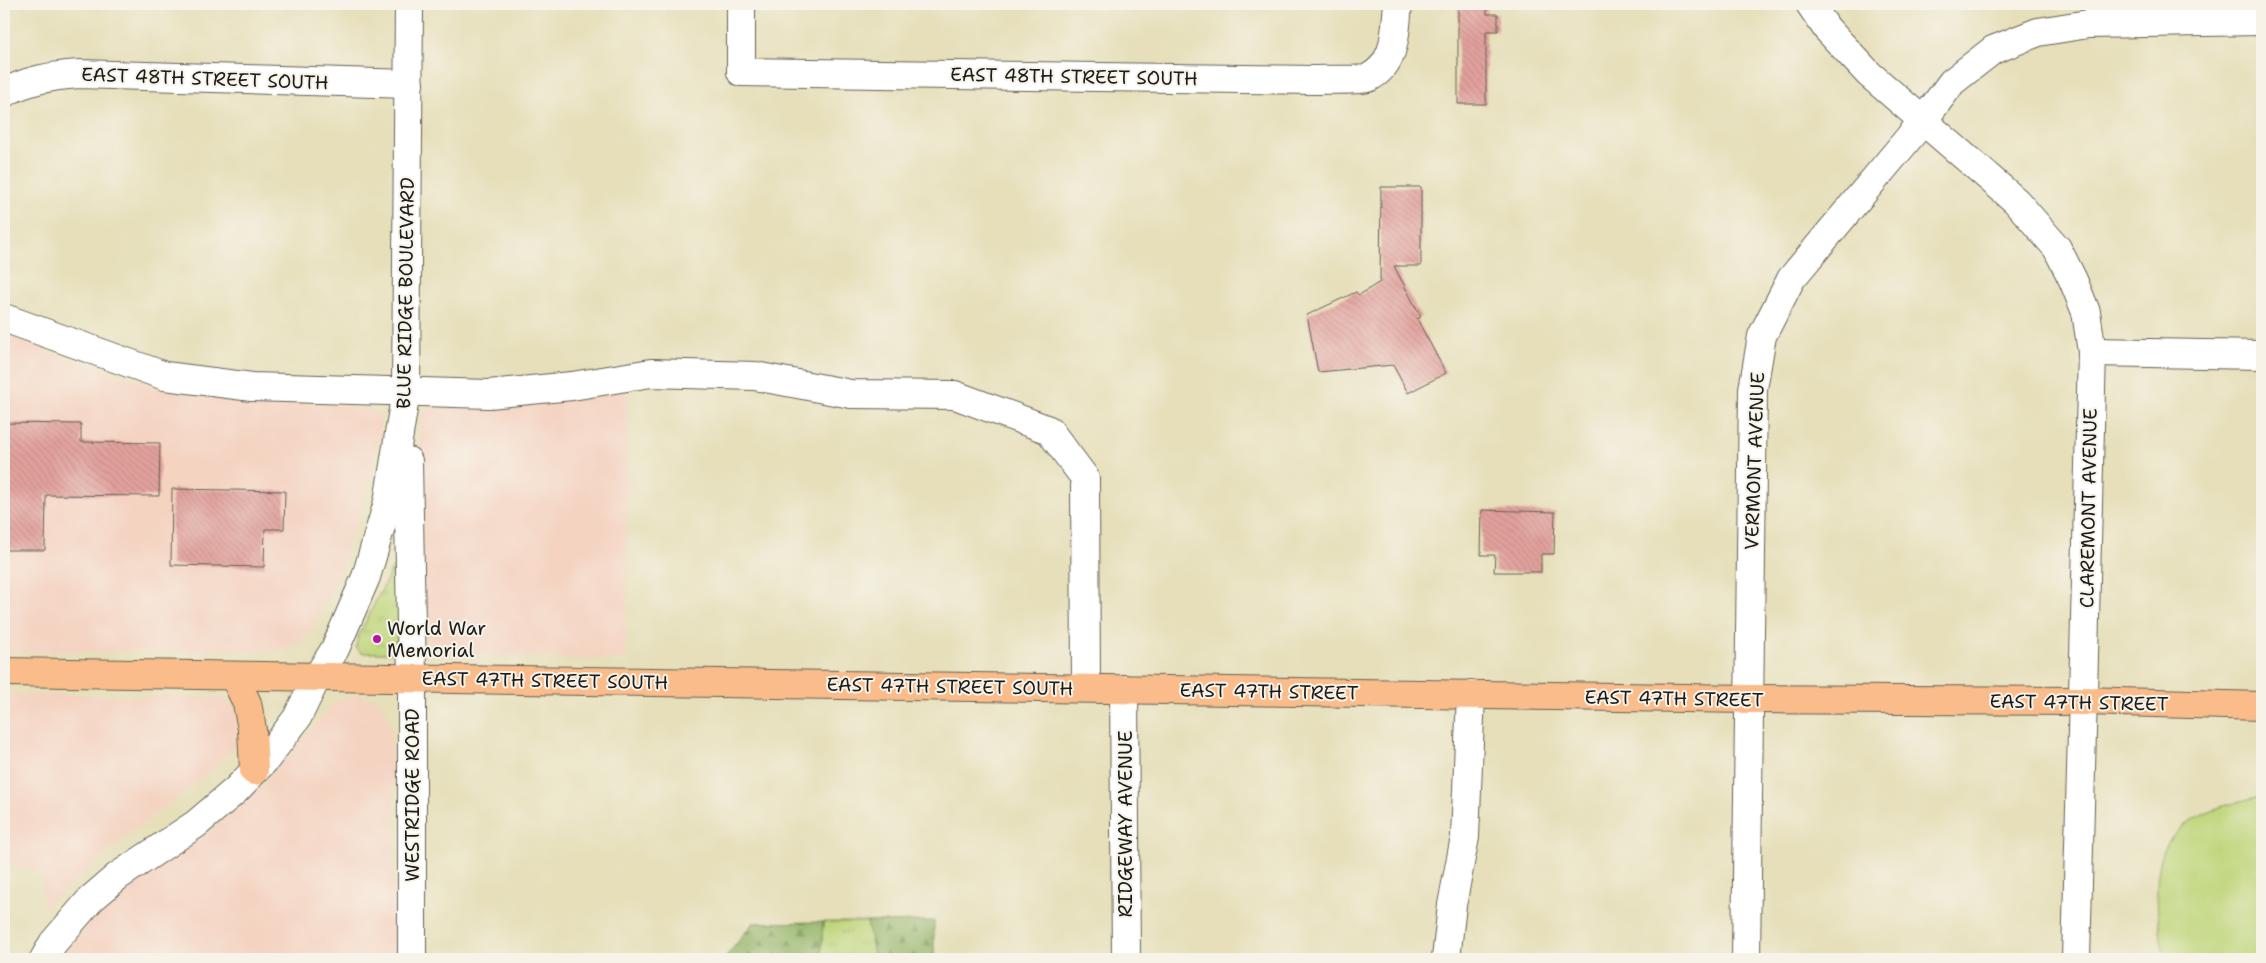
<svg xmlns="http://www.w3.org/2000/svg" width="2266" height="963" font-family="'Shantell Sans',sans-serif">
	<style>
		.built { fill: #f4d3c1 }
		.grass { fill: url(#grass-tufts); stroke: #6d784a }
		.forest { fill: url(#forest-firs); stroke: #596942 }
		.pitch { fill: #bed579; stroke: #6d784a }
		.building { fill: url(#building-back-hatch) }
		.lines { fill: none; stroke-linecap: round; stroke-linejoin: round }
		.minor-casing { stroke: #636053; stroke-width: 30 }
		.major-casing { stroke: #636053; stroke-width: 30 }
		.minor { stroke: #fff; stroke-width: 28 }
		.major { stroke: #f9bc8a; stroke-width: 28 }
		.poi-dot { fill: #b5179e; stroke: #f7f3e8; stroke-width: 2 }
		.labels { text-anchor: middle; stroke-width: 4; stroke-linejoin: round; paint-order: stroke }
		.street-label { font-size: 19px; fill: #1c1c1c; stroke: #f7f3e8 }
		.poi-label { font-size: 19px; fill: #1c1c1c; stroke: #f7f3e8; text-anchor: start }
	</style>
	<defs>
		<pattern id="grass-tufts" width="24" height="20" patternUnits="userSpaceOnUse" patternTransform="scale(1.25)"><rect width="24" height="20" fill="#bed579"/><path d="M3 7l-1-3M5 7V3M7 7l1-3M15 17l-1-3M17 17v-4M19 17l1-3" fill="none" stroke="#a3b668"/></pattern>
		<pattern id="forest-firs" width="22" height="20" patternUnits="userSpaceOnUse" patternTransform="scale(1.25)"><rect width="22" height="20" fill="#96b669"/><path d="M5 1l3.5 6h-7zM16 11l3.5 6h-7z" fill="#7a9356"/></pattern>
		<pattern id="building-back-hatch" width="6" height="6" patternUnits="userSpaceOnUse" patternTransform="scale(1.25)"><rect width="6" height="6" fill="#e2a19c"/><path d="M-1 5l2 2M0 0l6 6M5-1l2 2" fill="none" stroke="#c18a86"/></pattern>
	</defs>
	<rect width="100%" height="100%" fill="#f7f3e8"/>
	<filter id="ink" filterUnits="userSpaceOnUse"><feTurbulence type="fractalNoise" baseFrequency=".02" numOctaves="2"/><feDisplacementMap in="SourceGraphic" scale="10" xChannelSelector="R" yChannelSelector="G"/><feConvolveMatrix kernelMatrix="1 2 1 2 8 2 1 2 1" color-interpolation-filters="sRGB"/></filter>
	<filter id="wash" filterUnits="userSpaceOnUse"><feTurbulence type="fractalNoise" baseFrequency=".0096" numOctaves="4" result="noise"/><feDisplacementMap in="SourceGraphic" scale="20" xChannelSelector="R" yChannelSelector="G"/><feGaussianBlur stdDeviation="1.12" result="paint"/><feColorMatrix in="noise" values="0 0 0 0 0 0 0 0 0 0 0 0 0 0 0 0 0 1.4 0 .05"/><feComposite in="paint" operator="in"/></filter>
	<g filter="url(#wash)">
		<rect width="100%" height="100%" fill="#e6dfba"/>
		<g class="built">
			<polygon points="4,333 75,361 171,391 236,400 359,406 372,409 380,418 381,433 361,509 340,571 311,630 301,641 283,650 263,651 4,652"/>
			<polygon points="628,385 626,660 456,654 437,649 425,639 416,513 420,417 434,404"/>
			<polygon points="4,694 217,697 237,708 238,741 214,769 119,842 43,909 43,873 4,862"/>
			<polygon points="359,695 376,698 385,709 392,730 395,959 58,959 76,934 128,883 197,842 258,789 338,699"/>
		</g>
		<g class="grass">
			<polygon points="393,567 400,567 402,651 393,653 361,653 356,647 358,637"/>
			<polygon points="823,922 867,922 875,959 821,959"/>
		</g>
		<g class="forest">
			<polygon points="934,921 934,959 875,959 867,922"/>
			<polygon points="823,922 821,959 724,959 753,923"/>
		</g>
		<path class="pitch" d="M 2262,796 L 2262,959 L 2164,959 C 2148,857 2151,819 2262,796 Z"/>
		<g id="blocks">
			<g class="building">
				<polygon points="1458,4 1487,4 1487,14 1498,14 1498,31 1486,31 1486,104 1458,104"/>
				<polygon points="1381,187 1421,187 1421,266 1394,266 1421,317 1417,319 1446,373 1408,393 1393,365 1318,372 1307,315 1356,292 1359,295 1380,282"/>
				<polygon points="4,423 81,424 81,442 160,443 159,496 46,495 45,550 4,550"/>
				<polygon points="172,489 285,491 284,529 265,529 264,567 171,565"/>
				<polygon points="1482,510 1555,512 1554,554 1541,554 1541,572 1494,572 1495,555 1481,555"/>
			</g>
		</g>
	</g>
	<g filter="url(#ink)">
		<use href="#blocks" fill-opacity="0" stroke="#636053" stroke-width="1"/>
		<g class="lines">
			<defs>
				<g id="minor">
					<path d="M 741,4 L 741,72 L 1314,80 C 1324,79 1360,81 1368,78 C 1397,64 1395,31 1398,4"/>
					<polyline points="1810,4 1827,29 1869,74 2016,201 2057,248 2073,280 2086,312 2092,352 2076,959"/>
					<path d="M 4,93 C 27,80 52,76 79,74 L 409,84"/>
					<polyline points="4,318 165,376 252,387 489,394 572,386 651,373 755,376 851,394 955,395 1049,430 1085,478 1086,688"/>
					<polyline points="2092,352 2262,355"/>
					<polyline points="408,461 412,678 412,959"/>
					<polyline points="1124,689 1126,959"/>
					<polyline points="44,959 53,943 91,899 118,876 196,824 236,790 266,759 297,718 317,677 335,649 366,577 388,502 406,391 409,4"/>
					<polyline points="1446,959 1452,905 1465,837 1471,694"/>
					<polyline points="1746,959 1753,389 1762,336 1791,279 1923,121 1952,82 1993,50 2038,32 2088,24 2262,21"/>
				</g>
				<g id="major">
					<polyline points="4,672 1750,699 2084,701 2262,706"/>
					<polyline points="234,676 247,703 252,729 254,771"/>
				</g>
			</defs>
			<use href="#minor" class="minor-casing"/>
			<use href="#major" class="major-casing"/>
			<use href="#minor" class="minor"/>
			<use href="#major" class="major"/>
		</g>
	</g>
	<circle class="poi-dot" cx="377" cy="639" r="5"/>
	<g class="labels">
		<g class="street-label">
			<text transform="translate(1074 76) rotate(1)" y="7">EAST 48TH STREET SOUTH</text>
			<text transform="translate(205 78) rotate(2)" y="7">EAST 48TH STREET SOUTH</text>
			<text transform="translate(405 293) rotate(-89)" y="7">BLUE RIDGE BOULEVARD</text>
			<text transform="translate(1754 461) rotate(-88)" y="7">VERMONT AVENUE</text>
			<text transform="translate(2088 508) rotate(-89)" y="7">CLAREMONT AVENUE</text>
			<text transform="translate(545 680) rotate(1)" y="7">EAST 47TH STREET SOUTH</text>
			<text transform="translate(950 686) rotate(1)" y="7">EAST 47TH STREET SOUTH</text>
			<text transform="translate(1269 691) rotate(1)" y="7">EAST 47TH STREET</text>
			<text transform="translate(1674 698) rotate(1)" y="7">EAST 47TH STREET</text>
			<text transform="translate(2079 702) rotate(1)" y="7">EAST 47TH STREET</text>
			<text transform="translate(412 795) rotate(-90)" y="7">WESTRIDGE ROAD</text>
			<text transform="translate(1125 824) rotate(-90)" y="7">RIDGEWAY AVENUE</text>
		</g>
		<g class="poi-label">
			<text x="387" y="635">World War<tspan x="387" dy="22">Memorial</tspan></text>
		</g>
	</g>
	<rect width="2266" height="963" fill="none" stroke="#f7f3e8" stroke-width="20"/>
</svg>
